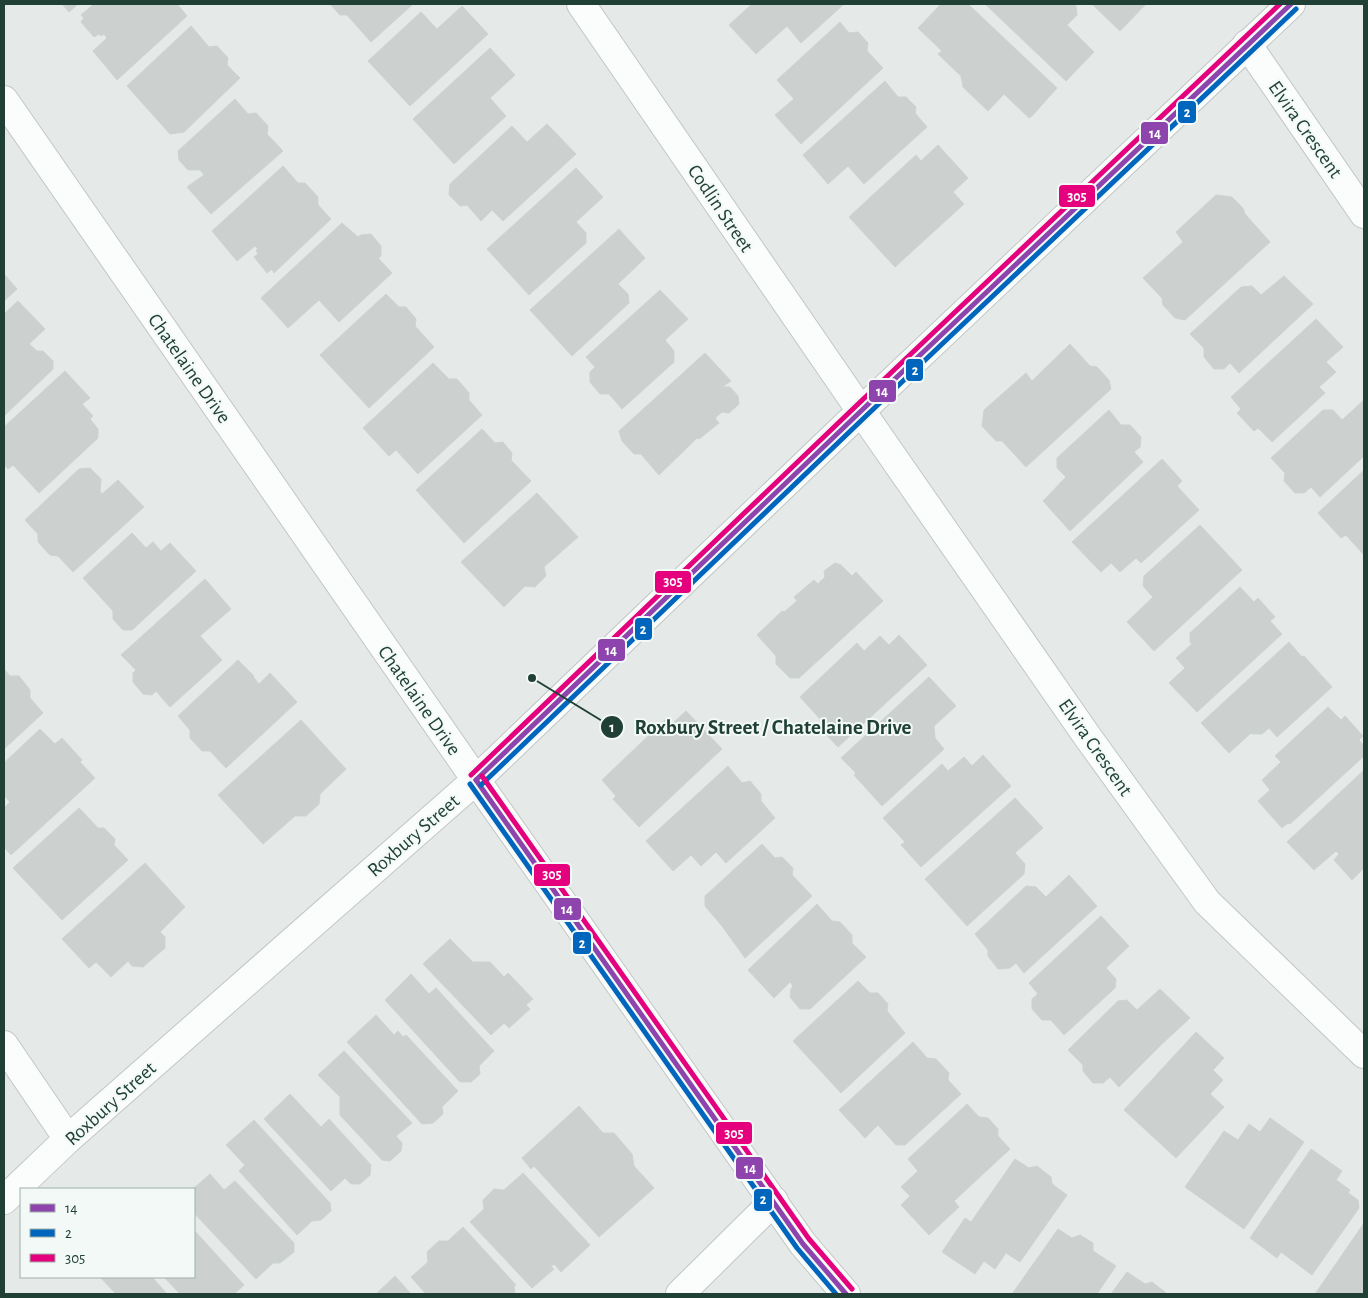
<svg xmlns="http://www.w3.org/2000/svg" width="1368" height="1298" font-family="'Alegreya Sans',sans-serif">
	<style>
		.building { fill: #ccd1cf; stroke: #cdd3d1 }
		.lines { fill: none; stroke-linecap: round; stroke-linejoin: round }
		.minor-casing { stroke: #c2c7c5; stroke-width: 30 }
		.minor { stroke: #fbfcfc; stroke-width: 28 }
		.bus-1-casing { stroke: #f3f9f6; stroke-width: 9 }
		.bus-2-casing { stroke: #f3f9f6; stroke-width: 9 }
		.bus-3-casing { stroke: #f3f9f6; stroke-width: 9 }
		.bus-1 { stroke: #8e44ad; stroke-width: 5 }
		.bus-2 { stroke: #0065bd; stroke-width: 5 }
		.bus-3 { stroke: #e5007d; stroke-width: 5 }
		.labels { text-anchor: middle; stroke-width: 4; stroke-linejoin: round; paint-order: stroke }
		.street-label { font-size: 20px; fill: #204035; stroke: #f3f9f6 }
		.leader { fill: none; stroke: #204035; stroke-width: 2 }
		.callout-dot { fill: #204035; stroke: #f3f9f6; stroke-width: 2 }
		.mark-label { font-size: 15px; text-anchor: middle; font-weight: bold; fill: #fff }
		.callout-label { font-size: 21px; text-anchor: middle; font-weight: bold; fill: #204035; stroke: #f3f9f6; stroke-width: 4; stroke-linejoin: round; paint-order: stroke }
		.line-badge { stroke: #f3f9f6; stroke-width: 2 }
		.badge-label { font-size: 14px; text-anchor: middle; font-weight: bold; fill: #fff }
	</style>
	<rect width="100%" height="100%" fill="#e5eae8"/>
	<g class="building">
		<polygon points="62,4 78,4 69,12"/>
		<polygon points="94,4 177,4 187,16 117,80 93,51 107,38 104,34 101,36 99,34 94,37 81,22 84,18 81,15"/>
		<polygon points="330,4 413,4 371,42 347,15 340,15"/>
		<polygon points="752,4 844,4 801,43 787,26 756,54 729,25"/>
		<polygon points="941,4 968,4 1057,88 1032,116 1029,118 1004,94 988,111 963,87 961,76 938,54 942,51 918,28"/>
		<polygon points="985,4 1073,4 1076,6 1077,15 1067,25 1094,52 1066,81"/>
		<polygon points="1092,4 1146,4 1120,31"/>
		<polygon points="462,6 488,34 410,106 368,61 421,12 437,29"/>
		<polygon points="840,22 849,33 858,32 868,43 867,51 883,68 801,144 775,115 794,99 777,80"/>
		<polygon points="191,26 209,47 217,46 228,58 227,65 240,78 184,132 170,134 127,86"/>
		<polygon points="490,48 515,75 490,98 506,116 454,164 413,119"/>
		<polygon points="885,81 898,97 906,97 916,107 915,113 927,127 864,184 848,166 828,184 803,155"/>
		<polygon points="235,99 248,114 256,113 268,126 267,134 283,151 211,214 187,187 204,175 200,170 188,170 179,160 178,151"/>
		<polygon points="547,124 576,154 503,221 492,210 481,221 467,205 460,206 449,195 450,184 512,126 527,142"/>
		<polygon points="938,145 968,178 953,192 964,204 895,267 849,217 916,155 921,161"/>
		<polygon points="283,166 298,183 305,183 318,197 318,205 331,219 274,273 272,269 267,273 254,257 258,254 256,250 258,249 255,246 237,261 212,231"/>
		<polygon points="576,168 603,197 576,222 586,233 586,243 529,295 487,249"/>
		<polygon points="1216,195 1232,197 1243,208 1245,214 1270,242 1185,320 1175,318 1163,305 1162,298 1143,278 1183,242 1176,232"/>
		<polygon points="342,223 358,237 361,235 371,234 381,246 381,256 378,258 392,273 339,322 319,300 288,328 261,298"/>
		<polygon points="619,229 645,258 618,284 628,294 629,303 572,356 530,310"/>
		<polygon points="4,274 17,289 4,301"/>
		<polygon points="1284,276 1313,304 1239,373 1230,363 1224,369 1214,369 1204,357 1204,348 1190,334 1241,287 1252,286 1261,295"/>
		<polygon points="660,290 688,319 665,340 674,351 674,362 622,409 609,394 600,394 590,382 590,372 595,367 586,357"/>
		<polygon points="386,294 399,307 406,307 416,319 415,326 434,347 369,408 320,355"/>
		<polygon points="18,301 45,329 29,344 37,351 43,351 53,361 53,369 4,416 4,314"/>
		<polygon points="1316,319 1343,347 1326,362 1336,372 1319,387 1325,393 1272,442 1258,428 1254,431 1237,413 1241,409 1231,397"/>
		<polygon points="1070,344 1090,366 1097,367 1109,380 1111,389 1026,467 1002,441 996,441 982,426 984,410 1026,373 1032,381"/>
		<polygon points="705,353 731,381 722,387 730,387 738,396 739,404 729,413 722,412 715,418 719,423 699,439 697,438 659,475 641,454 634,454 622,441 619,431"/>
		<polygon points="433,363 449,379 457,379 469,393 469,400 482,415 418,474 396,450 389,456 363,428"/>
		<polygon points="65,371 90,398 82,404 93,416 90,419 98,429 98,438 39,493 13,465 8,469 4,464 4,427"/>
		<polygon points="1364,400 1364,456 1320,497 1311,487 1304,493 1295,493 1284,481 1285,473 1271,458 1323,410 1333,410 1342,420"/>
		<polygon points="1109,410 1121,425 1130,425 1141,437 1140,447 1134,452 1143,462 1070,531 1043,501 1066,477 1057,468 1057,458"/>
		<polygon points="482,429 495,443 503,442 512,453 511,460 531,481 464,543 416,490"/>
		<polygon points="1162,459 1182,481 1177,486 1199,510 1141,563 1136,558 1120,572 1111,563 1101,572 1072,542"/>
		<polygon points="90,468 101,479 100,491 102,494 118,480 144,507 73,572 58,556 50,555 38,542 38,534 25,520 79,469"/>
		<polygon points="1364,470 1364,555 1346,535 1341,538 1318,513"/>
		<polygon points="537,493 578,537 544,567 546,576 535,587 525,586 504,607 461,562"/>
		<polygon points="1200,525 1242,570 1154,651 1127,622 1153,597 1143,586 1144,576"/>
		<polygon points="132,533 146,548 153,542 161,551 170,543 196,571 132,630 123,630 113,619 113,611 83,578"/>
		<polygon points="835,563 841,565 852,576 856,572 883,601 799,678 790,678 776,664 776,656 757,635 782,611 784,612 797,601 794,597 814,580 818,584 825,577 824,571"/>
		<polygon points="205,579 231,609 200,636 222,660 170,707 156,691 152,695 143,694 133,682 133,673 136,670 121,655"/>
		<polygon points="1240,587 1254,602 1258,598 1275,617 1270,621 1282,634 1197,712 1169,683 1185,668 1176,658 1192,644 1190,642 1190,633"/>
		<polygon points="899,635 927,665 838,747 818,726 822,721 800,697 857,643 864,651 880,636 889,645"/>
		<polygon points="1289,642 1302,657 1304,656 1332,687 1277,737 1269,728 1262,734 1252,734 1251,733 1229,753 1201,723"/>
		<polygon points="238,660 253,675 254,678 259,684 270,673 297,702 226,768 210,751 202,751 190,738 190,730 178,716"/>
		<polygon points="4,669 10,676 19,676 30,690 30,698 43,713 4,749"/>
		<polygon points="929,677 956,706 934,726 935,738 944,749 882,806 854,775 856,773 841,758"/>
		<polygon points="1328,707 1341,720 1345,716 1363,736 1359,740 1364,746 1364,756 1290,824 1288,823 1282,828 1258,801 1270,790 1262,780 1281,762 1275,756"/>
		<polygon points="686,711 722,749 639,827 613,799 616,796 602,780 666,719 671,725"/>
		<polygon points="301,720 346,769 320,794 319,804 306,816 295,816 263,844 218,795"/>
		<polygon points="40,729 55,744 62,738 82,760 80,762 95,778 11,855 4,847 4,808 10,802 4,795 4,784 6,783 4,781 4,763"/>
		<polygon points="983,755 1011,786 921,867 901,845 905,842 883,818 942,764 948,771 964,757 972,766"/>
		<polygon points="728,766 742,783 750,781 761,794 761,801 775,818 726,863 716,852 701,866 691,855 673,871 646,841"/>
		<polygon points="1364,770 1364,868 1352,880 1334,860 1339,854 1336,851 1314,870 1287,842"/>
		<polygon points="1015,798 1043,828 1015,853 1025,864 1024,874 967,926 925,879"/>
		<polygon points="79,808 98,828 104,828 115,839 114,845 128,860 62,920 13,868"/>
		<polygon points="762,844 775,858 782,857 793,868 792,875 812,896 745,958 722,926 705,906 705,896"/>
		<polygon points="145,863 185,907 160,932 165,937 165,948 143,967 132,966 128,961 111,977 96,962 89,968 62,939"/>
		<polygon points="1069,875 1097,906 1024,973 1016,963 1010,968 998,969 988,956 988,950 975,934 1026,886 1036,887 1046,897"/>
		<polygon points="817,904 832,921 840,922 852,935 852,943 866,957 810,1009 800,1009 790,997 791,989 793,986 790,982 774,998 748,970"/>
		<polygon points="1101,916 1129,946 1106,968 1116,979 1115,988 1064,1035 1051,1020 1042,1020 1032,1009 1032,999 1038,994 1029,983"/>
		<polygon points="450,939 473,962 490,962 504,977 508,973 533,999 526,1005 530,1009 509,1028 504,1023 491,1035 423,964"/>
		<polygon points="411,974 429,994 436,988 494,1051 479,1066 480,1074 471,1082 460,1082 385,1000"/>
		<polygon points="858,981 870,993 878,993 888,1004 887,1011 905,1033 841,1093 793,1041"/>
		<polygon points="1160,989 1190,1018 1163,1043 1119,1087 1110,1077 1103,1083 1093,1083 1083,1071 1083,1065 1068,1050 1118,1001 1127,1000 1137,1010"/>
		<polygon points="376,1015 394,1035 398,1031 403,1037 406,1035 458,1091 442,1107 443,1114 433,1123 422,1124 347,1042"/>
		<polygon points="1196,1032 1224,1058 1213,1070 1223,1080 1210,1094 1224,1107 1176,1158 1124,1110"/>
		<polygon points="913,1042 927,1058 936,1059 949,1073 948,1080 961,1094 905,1145 896,1145 878,1125 865,1138 839,1110"/>
		<polygon points="344,1051 412,1123 396,1136 402,1143 401,1151 390,1161 382,1160 340,1115 340,1097 318,1075"/>
		<polygon points="290,1094 321,1127 329,1119 371,1165 370,1175 360,1184 351,1184 345,1178 331,1191 264,1119"/>
		<polygon points="967,1104 979,1117 988,1118 998,1129 998,1136 1010,1149 954,1201 959,1207 929,1235 901,1205 910,1196 901,1187 918,1171 908,1159"/>
		<polygon points="579,1106 603,1133 614,1133 632,1154 634,1166 654,1188 599,1237 534,1166 531,1169 522,1158"/>
		<polygon points="1270,1118 1304,1142 1244,1229 1185,1187 1224,1131 1238,1140 1249,1124 1260,1132"/>
		<polygon points="254,1120 330,1203 331,1211 321,1220 312,1221 297,1235 239,1171 245,1165 226,1145"/>
		<polygon points="1311,1149 1342,1171 1336,1180 1350,1190 1348,1193 1358,1200 1359,1208 1312,1275 1281,1252 1277,1258 1250,1238"/>
		<polygon points="1015,1159 1029,1168 1037,1166 1051,1177 1052,1184 1067,1195 1020,1262 1006,1253 995,1269 984,1261 975,1274 942,1252 965,1218 971,1222"/>
		<polygon points="523,1173 590,1245 561,1272 554,1264 551,1267 554,1269 532,1288 470,1222 484,1209 483,1200 494,1189 504,1190"/>
		<polygon points="210,1174 224,1190 235,1181 294,1243 294,1252 280,1263 273,1263 256,1279 194,1213 193,1189"/>
		<polygon points="1364,1223 1364,1294 1315,1294 1324,1281"/>
		<polygon points="463,1227 516,1285 514,1286 515,1294 426,1294 411,1277 428,1262 427,1252 439,1241 448,1241"/>
		<polygon points="1058,1229 1072,1238 1080,1235 1093,1243 1093,1251 1116,1266 1097,1294 1012,1294"/>
		<polygon points="194,1230 244,1285 234,1294 180,1294 164,1277 194,1277"/>
		<polygon points="1127,1272 1145,1284 1152,1282 1165,1292 1166,1294 1111,1294"/>
		<polygon points="395,1276 411,1294 376,1294"/>
		<polygon points="100,1277 152,1277 167,1294 116,1294"/>
	</g>
	<g class="lines">
		<defs>
			<g id="minor">
				<polyline points="581,4 861,411 1087,736 1207,902 1364,1054"/>
				<polyline points="1247,44 1364,214"/>
				<polyline points="4,100 476,780 803,1244 846,1294"/>
				<polyline points="4,1045 68,1139"/>
				<polyline points="4,1200 68,1139 476,780 861,411 1291,4"/>
				<polyline points="680,1294 774,1201"/>
			</g>
		</defs>
		<use href="#minor" class="minor-casing"/>
		<use href="#minor" class="minor"/>
		<defs>
			<g id="bus-1">
				<polyline points="476,780 861,411 1291,4"/>
				<polyline points="476,780 803,1244 846,1294"/>
			</g>
			<g id="bus-2">
				<polyline points="470,784 797,1248 836,1294"/>
				<polyline points="481,785 866,416 1296,9"/>
			</g>
			<g id="bus-3">
				<polyline points="471,775 856,406 1280,4"/>
				<polyline points="482,776 809,1239 852,1289"/>
			</g>
		</defs>
		<use href="#bus-1" class="bus-1-casing"/>
		<use href="#bus-2" class="bus-2-casing"/>
		<use href="#bus-3" class="bus-3-casing"/>
		<use href="#bus-1" class="bus-1"/>
		<use href="#bus-2" class="bus-2"/>
		<use href="#bus-3" class="bus-3"/>
	</g>
	<g class="labels">
		<g class="street-label">
			<text transform="translate(1306 129) rotate(55)" y="7">Elvira Crescent</text>
			<text transform="translate(721 208) rotate(56)" y="7">Codlin Street</text>
			<text transform="translate(190 368) rotate(55)" y="7">Chatelaine Drive</text>
			<text transform="translate(420 700) rotate(55)" y="7">Chatelaine Drive</text>
			<text transform="translate(1096 747) rotate(55)" y="7">Elvira Crescent</text>
			<text transform="translate(413 835) rotate(-41)" y="7">Roxbury Street</text>
			<text transform="translate(110 1103) rotate(-42)" y="7">Roxbury Street</text>
		</g>
	</g>
	<path class="leader" d="M532 678L612 727"/>
	<g class="callout-dot">
		<circle cx="532" cy="678" r="5"/>
		<circle cx="612" cy="727" r="12"/>
	</g>
	<g class="mark-label">
		<text x="612" y="732">1</text>
	</g>
	<g class="callout-label">
		<text x="773" y="734">Roxbury Street / Chatelaine Drive</text>
	</g>
	<g class="line-badge">
		<rect x="1177" y="100" width="20" height="24" rx="5" fill="#0065bd"/>
		<rect x="1140" y="121" width="29" height="24" rx="5" fill="#8e44ad"/>
		<rect x="1058" y="184" width="38" height="24" rx="5" fill="#e5007d"/>
		<rect x="905" y="358" width="19" height="24" rx="5" fill="#0065bd"/>
		<rect x="868" y="379" width="29" height="24" rx="5" fill="#8e44ad"/>
		<rect x="654" y="570" width="38" height="24" rx="5" fill="#e5007d"/>
		<rect x="634" y="617" width="19" height="24" rx="5" fill="#0065bd"/>
		<rect x="597" y="638" width="29" height="24" rx="5" fill="#8e44ad"/>
		<rect x="533" y="863" width="38" height="24" rx="5" fill="#e5007d"/>
		<rect x="553" y="897" width="29" height="24" rx="5" fill="#8e44ad"/>
		<rect x="572" y="931" width="20" height="24" rx="5" fill="#0065bd"/>
		<rect x="715" y="1121" width="38" height="24" rx="5" fill="#e5007d"/>
		<rect x="735" y="1156" width="29" height="24" rx="5" fill="#8e44ad"/>
		<rect x="753" y="1188" width="20" height="24" rx="5" fill="#0065bd"/>
	</g>
	<g class="badge-label">
		<text x="1187" y="117">2</text>
		<text x="1155" y="138">14</text>
		<text x="1077" y="201">305</text>
		<text x="915" y="375">2</text>
		<text x="882" y="396">14</text>
		<text x="673" y="586">305</text>
		<text x="643" y="634">2</text>
		<text x="611" y="655">14</text>
		<text x="552" y="879">305</text>
		<text x="567" y="914">14</text>
		<text x="582" y="948">2</text>
		<text x="734" y="1138">305</text>
		<text x="750" y="1173">14</text>
		<text x="763" y="1204">2</text>
	</g>
	<rect width="1368" height="1298" fill="none" stroke="#204035" stroke-width="10"/>
	<rect x="20" y="1188" width="175" height="90" fill="#f3f9f6" stroke="#9fafa9"/>
	<rect x="30" y="1204" width="25" height="8" fill="#8e44ad" stroke="#9fafa9"/>
	<text x="65" y="1213" font-size="15" fill="#204035">14</text>
	<rect x="30" y="1229" width="25" height="8" fill="#0065bd" stroke="#9fafa9"/>
	<text x="65" y="1238" font-size="15" fill="#204035">2</text>
	<rect x="30" y="1254" width="25" height="8" fill="#e5007d" stroke="#9fafa9"/>
	<text x="65" y="1263" font-size="15" fill="#204035">305</text>
</svg>
